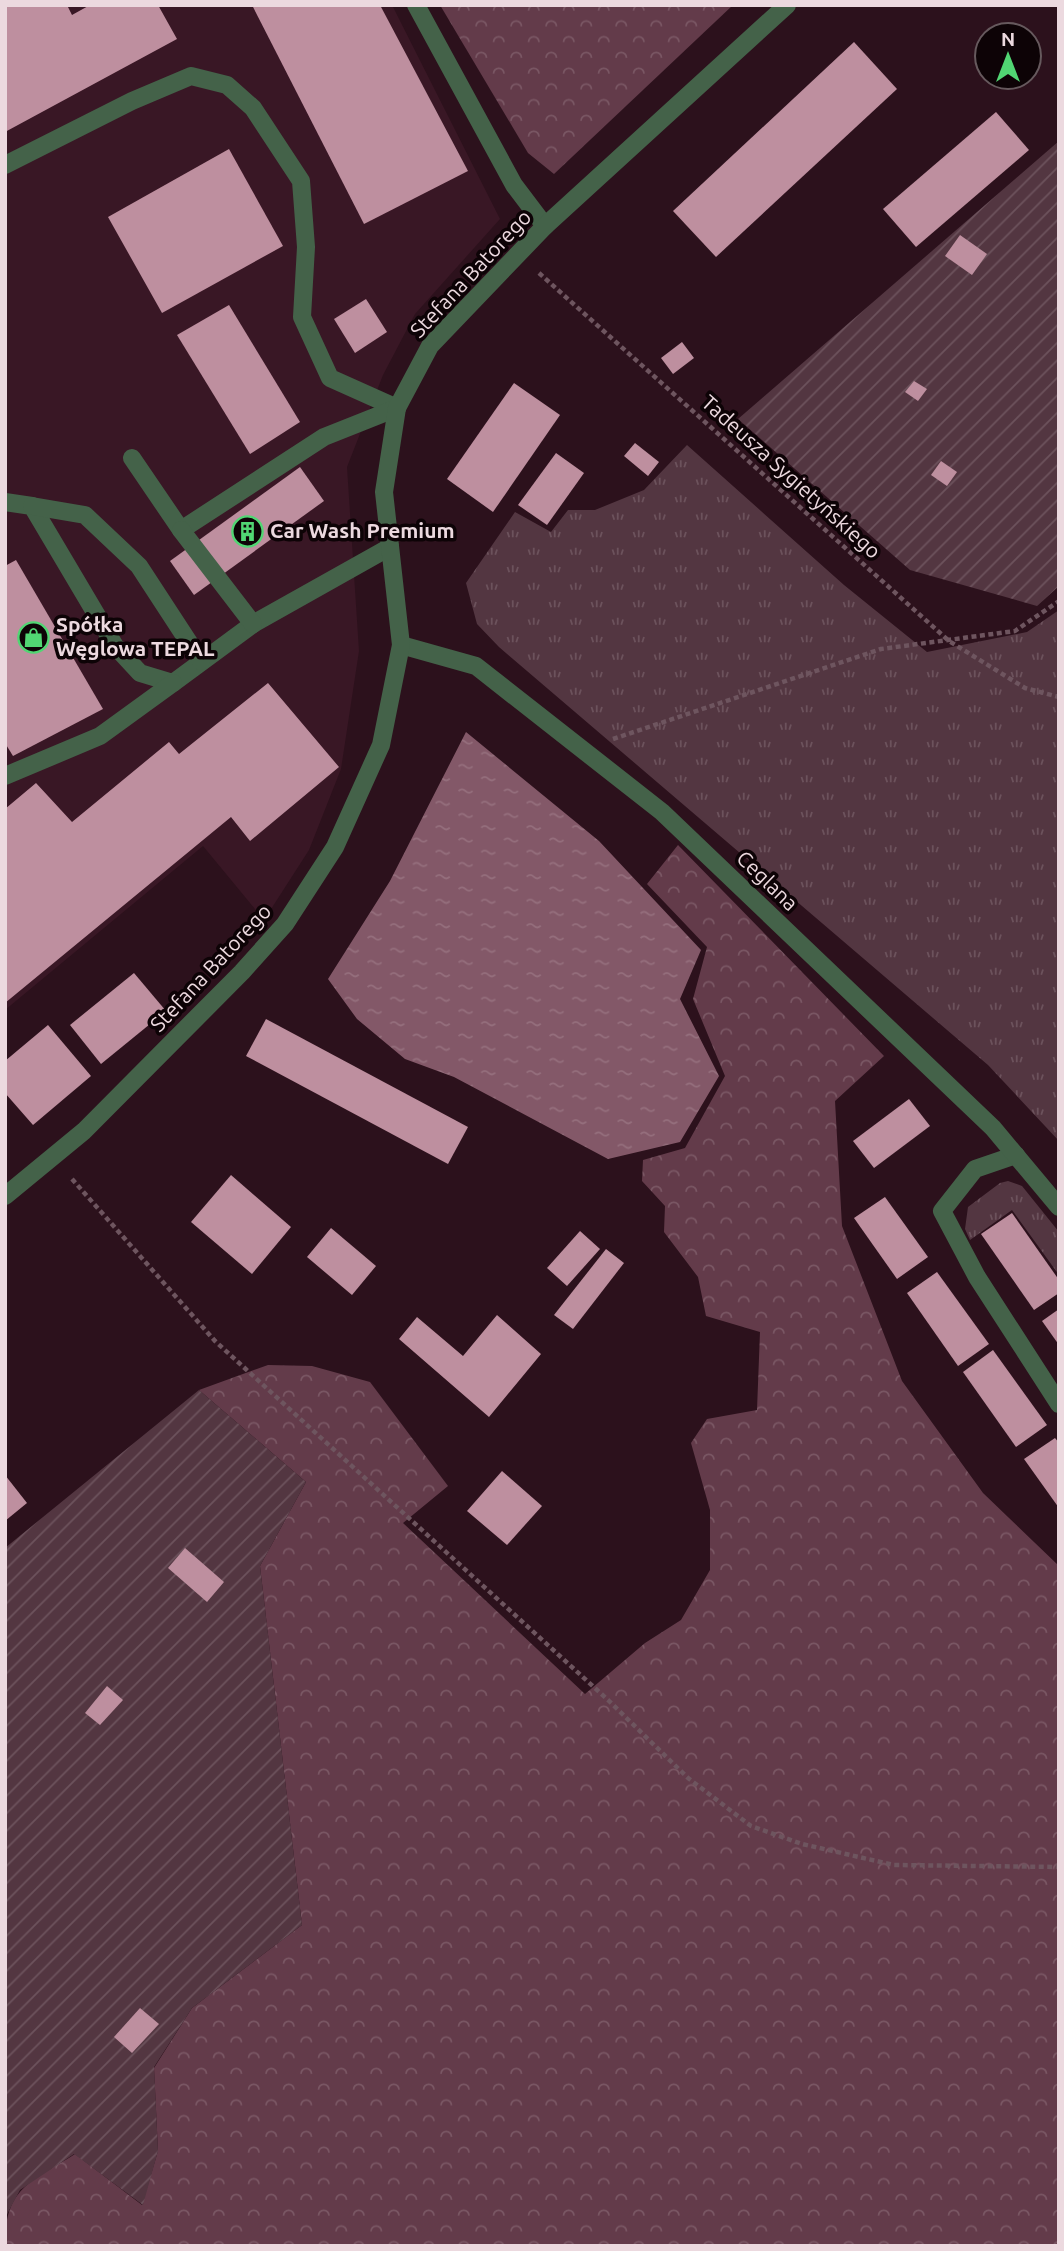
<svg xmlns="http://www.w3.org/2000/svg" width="1064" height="2251" font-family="Ubuntu,sans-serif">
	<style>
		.built { fill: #391725 }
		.grass { fill: url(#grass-tufts) }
		.forest { fill: url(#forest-crowns) }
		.garden { fill: url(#garden-furrows) }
		.water { fill: url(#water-ripples) }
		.building { fill: #be8f9f }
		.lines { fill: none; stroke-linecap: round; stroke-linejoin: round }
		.path { stroke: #6e555f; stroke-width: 4.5; stroke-dasharray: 5 3.5; stroke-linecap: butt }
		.service { stroke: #446249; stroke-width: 18 }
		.minor { stroke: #446249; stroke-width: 18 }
		.labels { text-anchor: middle; stroke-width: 7; stroke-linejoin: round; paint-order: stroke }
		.street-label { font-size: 21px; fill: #ecd9df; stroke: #0d0306 }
		.poi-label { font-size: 21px; font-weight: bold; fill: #ecd9df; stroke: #0d0306; text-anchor: start }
	</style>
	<defs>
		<pattern id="grass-tufts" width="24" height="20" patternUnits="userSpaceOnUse" patternTransform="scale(1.75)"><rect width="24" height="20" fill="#533641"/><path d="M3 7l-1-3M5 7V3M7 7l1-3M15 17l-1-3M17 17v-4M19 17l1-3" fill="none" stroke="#6c525c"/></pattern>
		<pattern id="forest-crowns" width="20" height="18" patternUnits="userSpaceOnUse" patternTransform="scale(1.75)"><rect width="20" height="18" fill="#633b4a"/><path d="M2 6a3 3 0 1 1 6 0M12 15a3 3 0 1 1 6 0" fill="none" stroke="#7a5764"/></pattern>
		<pattern id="garden-furrows" width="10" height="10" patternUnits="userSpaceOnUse" patternTransform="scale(1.75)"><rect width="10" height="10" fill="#533641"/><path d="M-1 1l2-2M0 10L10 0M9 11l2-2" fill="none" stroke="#6c525c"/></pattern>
		<pattern id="water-ripples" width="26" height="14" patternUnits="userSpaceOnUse" patternTransform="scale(1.75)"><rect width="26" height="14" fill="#835868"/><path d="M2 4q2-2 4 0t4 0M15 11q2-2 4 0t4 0" fill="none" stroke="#956f7d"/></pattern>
	</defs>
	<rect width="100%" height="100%" fill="#2c111c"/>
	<polygon class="built" points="5,5 392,5 500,219 415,314 383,375 347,467 359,651 341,769 309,850 264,920 203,846 5,1010"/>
	<g class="grass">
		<polygon points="687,445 844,585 927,652 1027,632 1059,610 1059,1141 988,1065 499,647 477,624 466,583 515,512 551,532 568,510 595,510 644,490"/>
		<polygon points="1008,1181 1022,1186 1059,1232 1059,1275 1012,1210 970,1240 965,1229 968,1207 1000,1183"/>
	</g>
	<g class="forest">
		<polygon points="440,5 733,5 554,174 528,153"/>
		<path d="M 678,845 L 884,1056 L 835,1101 L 842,1226 L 902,1381 L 983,1493 L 1059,1566 L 1059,2246 L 5,2246 C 5,2187 30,2183 75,2154 L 142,2205 L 158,2151 L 154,2068 L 192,2008 L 302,1925 L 260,1566 L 306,1482 L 199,1390 L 268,1365 L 312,1366 L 370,1382 L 448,1486 L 403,1523 L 585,1694 L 645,1643 L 681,1620 L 710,1570 L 710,1510 L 691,1443 L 707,1419 L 757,1410 L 760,1332 L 706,1316 L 698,1277 L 664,1232 L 665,1206 L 642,1181 L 643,1160 L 685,1148 L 725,1076 L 693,999 L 707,947 L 647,884 Z"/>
	</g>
	<g class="garden">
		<polygon points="1059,141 1059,586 1037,606 910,570 738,419"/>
		<polygon points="199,1390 306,1482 260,1566 302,1925 192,2008 154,2067 158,2151 143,2205 74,2154 20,2190 5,2218 5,1548"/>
	</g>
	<polygon class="water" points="466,732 599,841 701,950 680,999 719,1076 680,1142 608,1159 454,1077 405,1059 357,1019 328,979 390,881"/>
	<g class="building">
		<polygon points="5,5 67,5 72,15 90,5 158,5 177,39 5,132"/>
		<polygon points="252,5 380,5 468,171 364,224"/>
		<polygon points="854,42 897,89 716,257 673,211"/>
		<polygon points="996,112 1029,150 916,247 883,209"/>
		<polygon points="229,149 283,246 162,313 108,217"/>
		<polygon points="960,235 987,254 972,275 945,256"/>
		<polygon points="366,299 387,332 355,353 334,319"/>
		<polygon points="229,305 300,422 250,454 177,335"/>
		<polygon points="682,342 694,358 673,374 661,358"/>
		<polygon points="914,381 927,389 918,401 905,392"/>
		<polygon points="514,383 560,415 493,512 447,479"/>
		<polygon points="635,443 659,462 648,476 624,456"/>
		<polygon points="556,453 584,473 547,525 518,505"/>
		<polygon points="941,461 957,472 947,486 931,475"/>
		<polygon points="300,467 324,501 194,595 170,561"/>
		<polygon points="16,560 103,709 13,756 5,743 5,566"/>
		<polygon points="268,683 339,767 250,841 231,817 5,1003 5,809 36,783 72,822 169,742 179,754"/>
		<polygon points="134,973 166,1011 101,1064 70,1025"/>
		<polygon points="266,1019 468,1127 448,1164 246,1056"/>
		<polygon points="48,1025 91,1076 33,1125 5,1093 5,1061"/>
		<polygon points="909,1099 930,1126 874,1168 853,1141"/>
		<polygon points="231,1175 291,1227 252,1274 191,1222"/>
		<polygon points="885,1197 928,1257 897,1279 854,1218"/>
		<polygon points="1012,1213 1059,1280 1059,1293 1034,1310 981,1234"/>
		<polygon points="331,1228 376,1266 352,1295 307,1257"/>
		<polygon points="580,1231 600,1249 567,1286 547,1268"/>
		<polygon points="606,1249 624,1263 573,1329 554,1315"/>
		<polygon points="937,1272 989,1344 958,1366 907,1293"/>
		<polygon points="1059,1309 1059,1345 1042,1321"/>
		<polygon points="497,1315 541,1354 489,1417 399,1339 417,1317 463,1356"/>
		<polygon points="993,1350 1047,1425 1016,1447 963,1372"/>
		<polygon points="1055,1438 1059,1443 1059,1508 1024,1459"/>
		<polygon points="502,1471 542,1506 507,1545 467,1511"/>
		<polygon points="5,1475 27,1503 5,1521"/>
		<polygon points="185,1548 224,1582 207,1602 168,1568"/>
		<polygon points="107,1686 123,1700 100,1725 85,1713"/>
		<polygon points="140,2008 159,2024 132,2053 114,2037"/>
	</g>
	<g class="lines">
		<g class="path">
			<polyline points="539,273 949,641 1025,688 1059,697"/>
			<polyline points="613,739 881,649 1015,631 1059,601"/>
			<polyline points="72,1179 215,1341 608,1700 688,1778 751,1826 802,1844 894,1865 1059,1867"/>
		</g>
		<g class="service">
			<polyline points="416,5 514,185 545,226"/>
			<polyline points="5,165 132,101 191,76 227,85 253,108 301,181 306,247 302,317 330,378 397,408"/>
			<polyline points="132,458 181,530 324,437 397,408"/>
			<polyline points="5,502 32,506 115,646 140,673 173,683 253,624 390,547"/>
			<polyline points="32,506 85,515 139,566 201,661"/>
			<polyline points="181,530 253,624"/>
			<polyline points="5,776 100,736 173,683"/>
			<polyline points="1016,1155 975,1169 942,1211 977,1277 1059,1404"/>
		</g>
		<g class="minor">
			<polyline points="401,645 476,666 662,812 993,1128 1059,1207"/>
			<polyline points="5,1196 84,1131 242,972 285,924 335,847 381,745 401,645 384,492 397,408 430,346 545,226 787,5"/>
		</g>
	</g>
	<defs>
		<symbol id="building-ring" viewBox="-11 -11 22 22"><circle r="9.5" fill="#0d0306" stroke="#51d673" stroke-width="1.5"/><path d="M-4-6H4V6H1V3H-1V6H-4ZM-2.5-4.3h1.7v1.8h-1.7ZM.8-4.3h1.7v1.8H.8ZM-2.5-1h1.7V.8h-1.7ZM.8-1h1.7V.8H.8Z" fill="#51d673"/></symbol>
		<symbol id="shop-ring" viewBox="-11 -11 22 22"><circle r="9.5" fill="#0d0306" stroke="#51d673" stroke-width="1.5"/><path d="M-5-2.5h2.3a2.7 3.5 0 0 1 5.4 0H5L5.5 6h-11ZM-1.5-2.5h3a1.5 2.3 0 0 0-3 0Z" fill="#51d673"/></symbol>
	</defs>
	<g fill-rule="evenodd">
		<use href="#building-ring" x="230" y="514" width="35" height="35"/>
		<use href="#shop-ring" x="16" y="620" width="35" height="35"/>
	</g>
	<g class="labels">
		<g class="street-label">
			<text transform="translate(471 274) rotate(-47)" y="7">Stefana Batorego</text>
			<text transform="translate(791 477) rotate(42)" y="7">Tadeusza Sygietyńskiego</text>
			<text transform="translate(767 881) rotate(44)" y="7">Ceglana</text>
			<text transform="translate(211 968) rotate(-47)" y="7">Stefana Batorego</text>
		</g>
		<g class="poi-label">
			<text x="270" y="538">Car Wash Premium</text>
			<text x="56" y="632">Spółka<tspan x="56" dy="24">Węglowa TEPAL</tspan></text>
		</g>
	</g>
	<rect width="1064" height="2251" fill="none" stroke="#ecd9df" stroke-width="14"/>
	<g transform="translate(1008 56)"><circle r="33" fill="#0d0306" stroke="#66595d" stroke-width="2"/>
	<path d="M0-5L12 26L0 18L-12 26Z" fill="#51d673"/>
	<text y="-10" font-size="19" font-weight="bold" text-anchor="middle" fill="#ecd9df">N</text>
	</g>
</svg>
